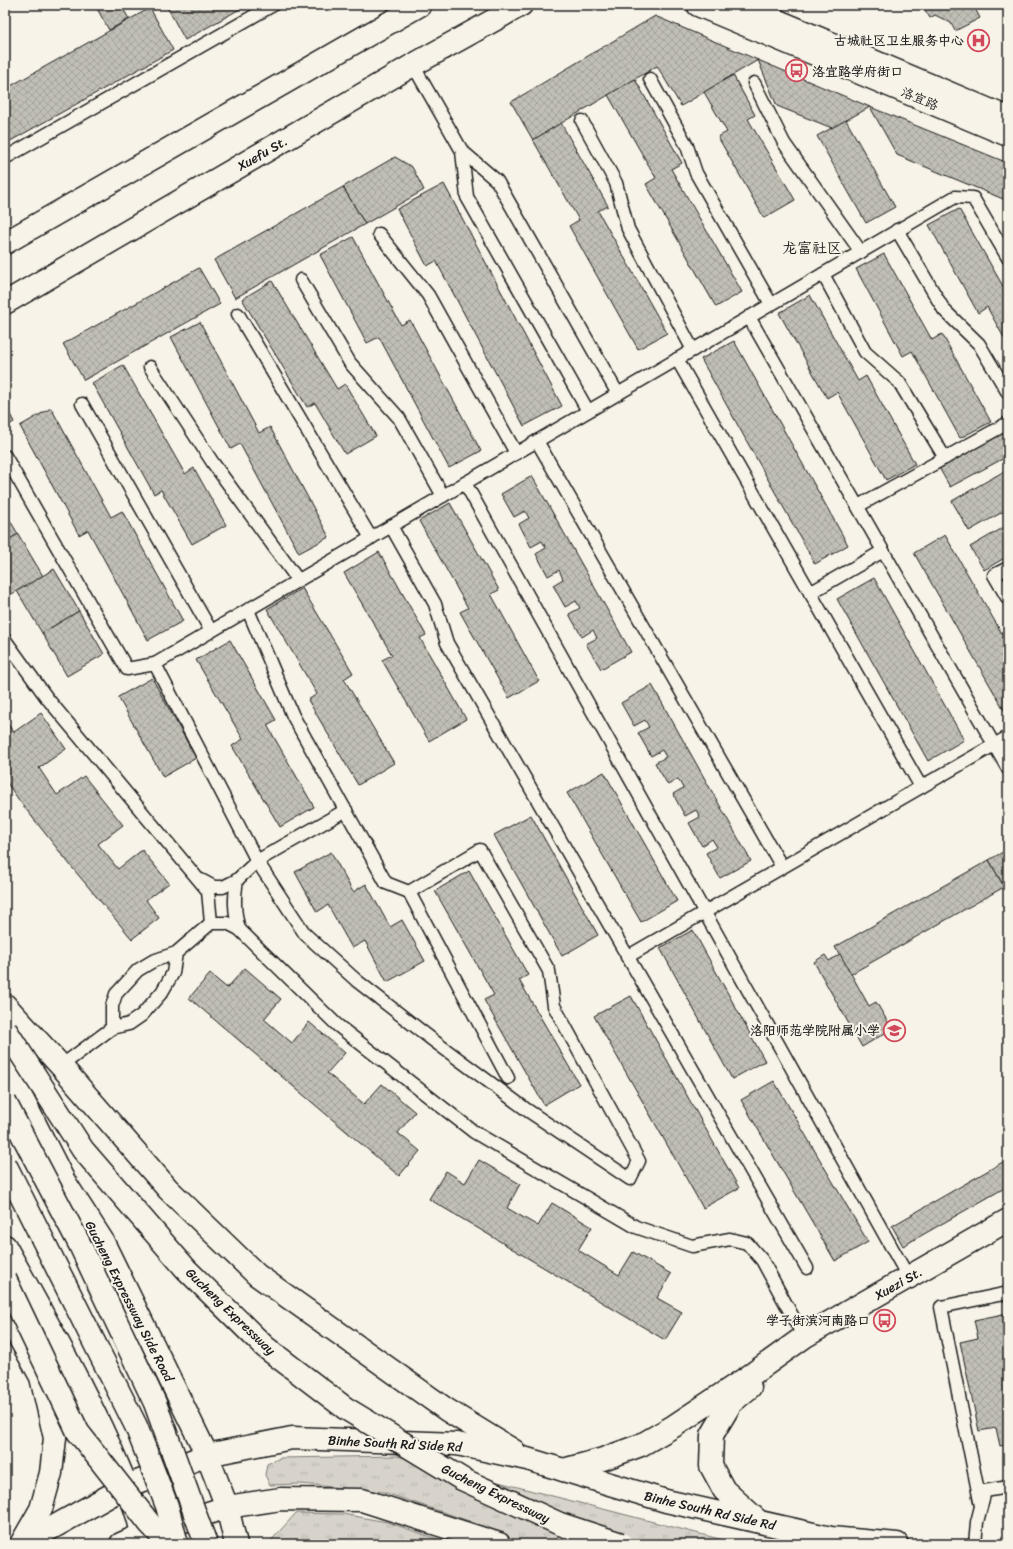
<svg xmlns="http://www.w3.org/2000/svg" width="1013" height="1549" font-family="Sriracha,'LXGW WenKai TC',sans-serif">
	<style>
		.grass { fill: url(#grass-tufts); stroke: #7a7874 }
		.building { fill: url(#building-cross-hatch); stroke: #1c1c1c }
		.lines { fill: none; stroke-linecap: round; stroke-linejoin: round }
		.lane-casing { stroke: #1c1c1c; stroke-width: 15 }
		.secondary-casing { stroke: #1c1c1c; stroke-width: 25 }
		.primary-casing { stroke: #1c1c1c; stroke-width: 25 }
		.lane { stroke: #f7f3e8; stroke-width: 12 }
		.secondary { stroke: #f7f3e8; stroke-width: 22 }
		.primary { stroke: #f7f3e8; stroke-width: 22 }
		.highway-bridge-casing { stroke: #1c1c1c; stroke-width: 25; stroke-linecap: butt }
		.highway-bridge { stroke: #f7f3e8; stroke-width: 22 }
		.labels { text-anchor: middle; stroke-width: 4; stroke-linejoin: round; paint-order: stroke }
		.poi-label { font-size: 13px; font-weight: bold; fill: #1c1c1c; stroke: #f7f3e8; text-anchor: end }
		.street-label { font-size: 13px; fill: #1c1c1c; stroke: #f7f3e8 }
		.quarter-label { font-size: 15px; fill: #1c1c1c; stroke: #f7f3e8 }
	</style>
	<defs>
		<pattern id="grass-tufts" width="24" height="20" patternUnits="userSpaceOnUse"><rect width="24" height="20" fill="#d7d3cb"/><path d="M3 7l-1-3M5 7V3M7 7l1-3M15 17l-1-3M17 17v-4M19 17l1-3" fill="none" stroke="#b8b5ae"/></pattern>
		<pattern id="building-cross-hatch" width="8" height="8" patternUnits="userSpaceOnUse"><rect width="8" height="8" fill="#c0beb5"/><path d="M0 0l8 8M0 8l8-8" fill="none" stroke="#a4a39b"/></pattern>
	</defs>
	<rect width="100%" height="100%" fill="#f7f3e8"/>
	<filter id="ink" filterUnits="userSpaceOnUse"><feTurbulence type="fractalNoise" baseFrequency=".025" numOctaves="2"/><feDisplacementMap in="SourceGraphic" scale="8" xChannelSelector="R" yChannelSelector="G"/><feConvolveMatrix kernelMatrix="1 2 1 2 8 2 1 2 1" color-interpolation-filters="sRGB"/></filter>
	<g filter="url(#ink)">
		<g class="grass">
			<polygon points="397,1456 739,1544 522,1544 469,1521 383,1492 301,1484 270,1485 265,1475 267,1464 280,1458"/>
			<polygon points="296,1513 343,1514 387,1522 452,1544 268,1544"/>
		</g>
		<g class="building">
			<polygon points="95,5 121,5 129,19 109,30"/>
			<polygon points="166,5 247,5 185,40"/>
			<polygon points="922,5 973,5 980,18 955,31 951,23 935,15 930,18"/>
			<polygon points="150,8 173,50 5,144 5,89"/>
			<polygon points="655,16 758,60 681,106 657,66 533,140 511,102"/>
			<polygon points="758,60 870,107 832,128 777,106"/>
			<polygon points="733,75 755,115 748,119 795,200 764,218 718,137 727,132 704,92"/>
			<polygon points="635,79 682,163 671,169 742,292 716,307 646,184 656,178 608,95"/>
			<polygon points="870,107 1008,163 1008,201 897,155"/>
			<polygon points="846,120 895,207 866,223 817,136"/>
			<polygon points="561,123 608,206 598,211 667,333 638,349 569,226 579,220 533,140"/>
			<polygon points="395,157 412,167 424,190 365,224 343,187"/>
			<polygon points="444,184 562,406 524,426 436,261 427,266 397,209"/>
			<polygon points="343,187 365,224 235,298 214,260"/>
			<polygon points="959,209 1008,295 1008,345 987,307 978,313 929,225"/>
			<polygon points="353,237 401,325 410,320 481,451 449,468 379,337 367,343 320,255"/>
			<polygon points="884,254 932,340 942,334 991,422 960,438 912,351 903,356 856,269"/>
			<polygon points="199,268 220,304 84,380 63,344"/>
			<polygon points="272,281 337,389 345,384 376,436 345,454 315,403 307,407 242,299"/>
			<polygon points="810,295 858,381 866,376 915,464 886,480 837,392 827,398 779,313"/>
			<polygon points="200,322 259,433 270,427 329,537 299,553 240,444 231,449 171,337"/>
			<polygon points="734,341 848,545 815,564 701,359"/>
			<polygon points="123,365 185,474 194,468 226,525 192,544 161,490 154,494 92,383"/>
			<polygon points="5,405 14,422 5,427"/>
			<polygon points="51,408 111,517 122,511 183,621 148,640 88,530 79,535 20,426"/>
			<polygon points="1008,428 1008,456 950,487 938,466"/>
			<polygon points="1008,469 1008,509 969,531 952,501"/>
			<polygon points="532,476 631,652 601,669 586,644 597,638 593,630 582,637 569,614 580,608 576,601 565,607 553,585 563,579 559,570 548,576 536,554 546,548 542,541 531,547 519,524 529,518 525,511 514,517 501,494"/>
			<polygon points="450,503 499,590 491,594 539,681 509,698 460,612 468,608 419,521"/>
			<polygon points="5,512 18,534 5,542"/>
			<polygon points="1008,525 1008,556 984,570 970,547"/>
			<polygon points="18,534 43,576 10,595 5,588 5,542"/>
			<polygon points="945,535 1008,644 1008,715 1007,715 914,553"/>
			<polygon points="379,552 426,635 420,638 466,719 429,741 382,660 392,655 344,573"/>
			<polygon points="54,569 79,611 42,633 17,591"/>
			<polygon points="874,578 964,740 928,761 837,599"/>
			<polygon points="302,588 353,673 344,679 394,763 358,785 308,700 317,694 267,609"/>
			<polygon points="79,611 104,654 67,676 42,633"/>
			<polygon points="230,640 276,720 267,725 314,807 280,827 232,746 243,739 196,660"/>
			<polygon points="152,678 196,758 163,777 118,697"/>
			<polygon points="652,685 751,861 720,878 706,853 717,847 712,839 702,846 689,823 700,817 696,810 685,816 673,794 683,788 678,779 668,785 655,763 666,757 662,750 651,756 638,733 649,727 645,720 634,726 621,703"/>
			<polygon points="41,713 66,749 39,768 57,795 84,776 123,825 98,844 118,869 142,850 169,883 146,900 159,918 132,939 75,871 21,803 5,780 5,721 14,732"/>
			<polygon points="604,772 677,901 641,922 567,793"/>
			<polygon points="531,815 598,935 562,956 494,835"/>
			<polygon points="1008,849 1008,894 989,860"/>
			<polygon points="331,852 353,892 366,884 390,927 402,920 425,961 387,982 365,941 352,948 328,905 317,912 295,872"/>
			<polygon points="989,860 1004,887 851,974 835,947"/>
			<polygon points="469,871 528,975 519,980 579,1084 544,1105 484,1000 494,995 435,891"/>
			<polygon points="693,930 765,1061 732,1079 660,948"/>
			<polygon points="840,954 869,1006 876,1002 892,1029 862,1047 814,962 825,955 829,961"/>
			<polygon points="245,968 281,999 264,1019 292,1043 309,1022 345,1053 327,1073 364,1104 382,1084 415,1112 398,1133 420,1151 399,1176 189,998 210,974 227,988"/>
			<polygon points="631,996 739,1188 703,1208 594,1016"/>
			<polygon points="774,1081 868,1242 835,1261 741,1100"/>
			<polygon points="1008,1159 1008,1186 903,1246 892,1226"/>
			<polygon points="479,1160 520,1184 507,1208 538,1226 552,1203 592,1227 578,1250 619,1275 633,1252 671,1274 657,1298 682,1312 665,1340 429,1199 446,1171 465,1183"/>
			<polygon points="1008,1313 1008,1444 1000,1446 996,1428 979,1431 960,1342 978,1338 974,1320"/>
		</g>
		<g class="lines">
			<defs>
				<g id="lane">
					<polyline points="413,65 462,151 497,181 618,394"/>
					<polyline points="650,79 687,146 696,173 771,304"/>
					<polyline points="754,83 784,143 861,252"/>
					<polyline points="582,121 616,183 628,229 693,350"/>
					<polyline points="462,151 467,197 588,411"/>
					<polyline points="5,158 273,5"/>
					<polyline points="897,230 944,310 979,344 1008,393"/>
					<polyline points="379,234 428,295 516,453"/>
					<polyline points="823,274 865,352 899,382 945,458"/>
					<polyline points="301,280 350,363 399,418 443,496"/>
					<polyline points="238,314 371,538"/>
					<polyline points="749,317 1008,769"/>
					<polyline points="677,359 921,787 1008,737"/>
					<polyline points="150,367 213,463 298,580"/>
					<polyline points="82,404 211,631"/>
					<polyline points="537,441 782,867"/>
					<polyline points="5,456 127,669 155,664 257,861 305,934 357,981 434,1041 527,1110 630,1179 639,1161 554,1006 549,971 480,850 409,892"/>
					<polyline points="465,483 911,1282"/>
					<polyline points="858,506 1008,423"/>
					<polyline points="391,526 435,604 447,643 807,1268"/>
					<polyline points="1008,568 994,575 1008,599"/>
					<polyline points="810,593 883,551"/>
					<polyline points="248,610 293,716 386,883 409,892 508,1078"/>
					<polyline points="5,640 47,698 208,891 211,923 227,923 239,929 337,1025 474,1132 636,1227 692,1246 730,1239 747,1243 762,1260 806,1341"/>
					<polyline points="155,664 955,197 973,198 1008,258"/>
					<polyline points="201,880 214,887 223,887 237,880 257,861 346,810"/>
					<path d="M 237,880 C 234,898 234,911 239,929"/>
					<polyline points="176,953 173,973 162,992 142,1015 129,1024 112,1028 112,1006 116,994 138,970 153,961 176,953 211,923"/>
					<polyline points="627,957 921,787"/>
					<polyline points="61,1066 112,1028"/>
					<polyline points="981,1506 941,1307 1008,1293"/>
					<polyline points="975,1544 977,1522 985,1491 1008,1487"/>
				</g>
				<g id="secondary">
					<polyline points="698,5 1008,135"/>
					<polyline points="740,5 1008,118"/>
					<polyline points="5,243 420,5"/>
					<polyline points="5,303 413,65 521,5"/>
					<polyline points="5,1005 61,1066 168,1189 257,1275 447,1410 514,1451"/>
					<polyline points="750,1387 731,1403 712,1435 711,1466 724,1490 758,1521"/>
					<polyline points="563,1470 603,1459 641,1445 674,1426 751,1375 804,1337 1008,1220"/>
					<polyline points="23,1544 127,1486 207,1455 292,1438 457,1444 527,1459 666,1501 831,1538 897,1544"/>
					<polyline points="121,1544 143,1534 227,1507 281,1499 362,1500 499,1544"/>
				</g>
				<g id="primary">
					<polyline points="5,1065 64,1181 102,1240 207,1455 227,1507 236,1544"/>
					<path d="M 5,1246 C 42,1313 80,1380 111,1449 C 124,1480 139,1511 144,1544"/>
					<polyline points="5,1312 41,1377 55,1438 51,1473 41,1509 21,1544"/>
				</g>
			</defs>
			<use href="#lane" class="lane-casing"/>
			<use href="#secondary" class="secondary-casing"/>
			<use href="#primary" class="primary-casing"/>
			<use href="#lane" class="lane"/>
			<use href="#secondary" class="secondary"/>
			<use href="#primary" class="primary"/>
			<defs>
				<g id="highway-bridge">
					<polyline points="5,1029 83,1150 186,1269 265,1347 345,1408 462,1479 560,1524 621,1544"/>
					<polyline points="5,1102 80,1245 155,1403 206,1544"/>
					<polyline points="5,1164 136,1426 167,1506 177,1544"/>
					<polyline points="5,1279 78,1432 150,1524 169,1544"/>
				</g>
			</defs>
			<use href="#highway-bridge" class="highway-bridge-casing"/>
			<use href="#highway-bridge" class="highway-bridge"/>
		</g>
	</g>
	<defs>
		<symbol id="hospital-ring" viewBox="-11 -11 22 22"><circle r="9.5" fill="#f7f3e8" stroke="#d1495b" stroke-width="1.5"/><path d="M-5-5h3v3.5h4V-5h3V5h-3V1.5h-4V5h-3Z" fill="#d1495b"/></symbol>
		<symbol id="bus-ring" viewBox="-11 -11 22 22"><circle r="9.5" fill="#f7f3e8" stroke="#d1495b" stroke-width="1.5"/><path d="M-5-6H5V4H4V6H2V4H-2V6H-4V4H-5ZM-3.5-4V0h7V-4ZM-3.5 1.2v1.5H-2V1.2ZM2 1.2v1.5H3.5V1.2Z" fill="#d1495b"/></symbol>
		<symbol id="school-ring" viewBox="-11 -11 22 22"><circle r="9.5" fill="#f7f3e8" stroke="#d1495b" stroke-width="1.5"/><path d="M0-5L7-2L0 1L-7-2ZM-4 1L0 2.5L4 1V4Q0 6-4 4Z" fill="#d1495b"/></symbol>
	</defs>
	<g fill-rule="evenodd">
		<use href="#hospital-ring" x="966" y="28" width="25" height="25"/>
		<use href="#bus-ring" x="784" y="58" width="25" height="25"/>
		<use href="#school-ring" x="882" y="1018" width="25" height="25"/>
		<use href="#bus-ring" x="872" y="1308" width="25" height="25"/>
	</g>
	<g class="labels">
		<g class="poi-label">
			<text x="964" y="45">古城社区卫生服务中心</text>
			<text x="812" y="76" text-anchor="start">洛宜路学府街口</text>
			<text x="880" y="1035">洛阳师范学院附属小学</text>
			<text x="870" y="1325">学子街滨河南路口</text>
		</g>
		<g class="street-label">
			<text transform="translate(920 98) rotate(23)" y="5">洛宜路</text>
			<text transform="translate(262 153) rotate(-30)" y="5">Xuefu St.</text>
			<text transform="translate(898 1283) rotate(-30)" y="5">Xuezi St.</text>
			<text transform="translate(130 1301) rotate(63)" y="5">Gucheng Expressway Side Road</text>
			<text transform="translate(231 1311) rotate(44)" y="5">Gucheng Expressway</text>
			<text transform="translate(395 1443) rotate(3)" y="5">Binhe South Rd Side Rd</text>
			<text transform="translate(496 1493) rotate(26)" y="5">Gucheng Expressway</text>
			<text transform="translate(710 1510) rotate(13)" y="5">Binhe South Rd Side Rd</text>
		</g>
		<g class="quarter-label">
			<text x="812" y="253">龙富社区</text>
		</g>
	</g>
	<rect width="1013" height="1549" fill="none" stroke="#f7f3e8" stroke-width="20"/>
	<rect x="10" y="10" width="993" height="1529" fill="none" stroke="#1c1c1c" stroke-width="1.5" filter="url(#ink)"/>
</svg>
